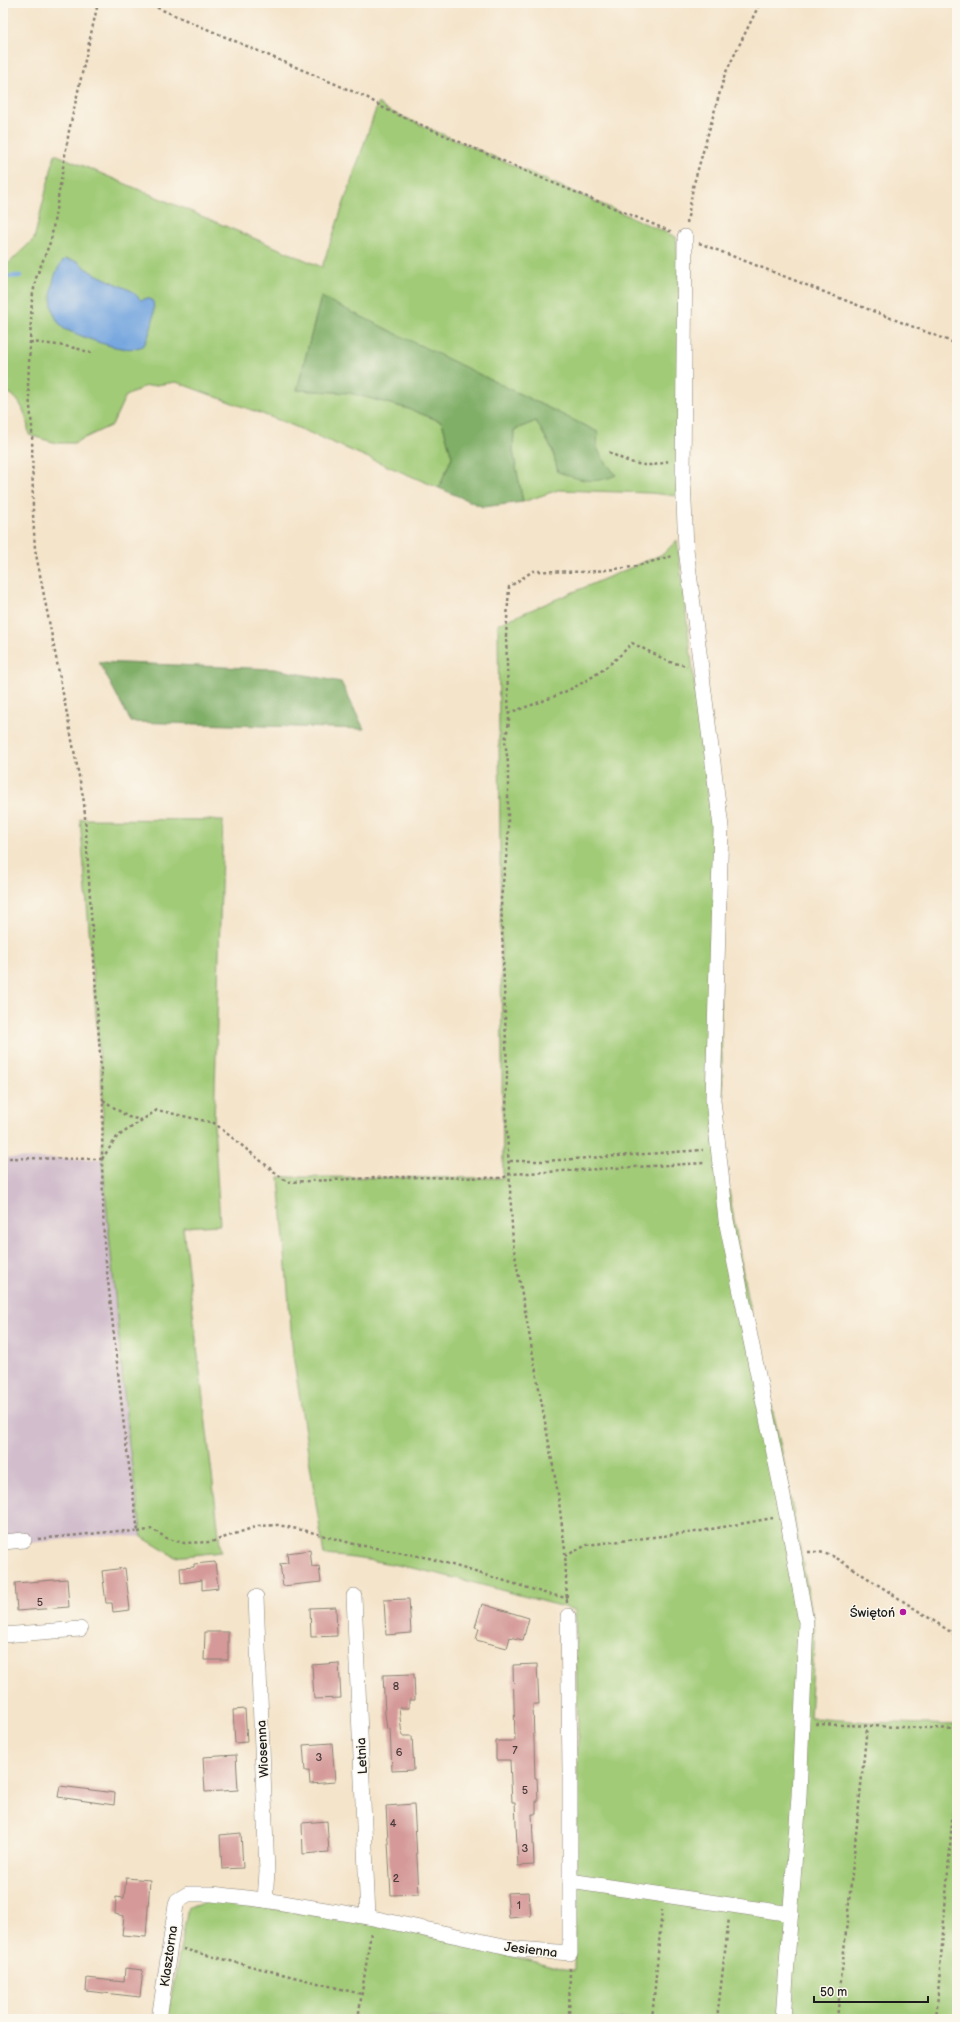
<svg xmlns="http://www.w3.org/2000/svg" width="960" height="2022" font-family="'Balsamiq Sans',sans-serif">
	<style>
		.industrial { fill: #d1bdcc }
		.green { fill: #a1cb77; stroke: #5e744a }
		.forest { fill: #80af68; stroke: #4e6642 }
		.water { fill: #74a6df; stroke: #48617e }
		.lines { fill: none; stroke-linecap: round; stroke-linejoin: round }
		.stream { stroke: #74a6df; stroke-width: 4.5 }
		.building { fill: #d49998 }
		.minor-casing { stroke: #888073; stroke-width: 16 }
		.path { stroke: #888073; stroke-width: 2.5; stroke-dasharray: 3 3; stroke-linecap: butt }
		.minor { stroke: #fff; stroke-width: 15 }
		.poi-dot { fill: #b5179e; stroke: #fbf7ec; stroke-width: 1.5 }
		.labels { text-anchor: middle; stroke-width: 3; stroke-linejoin: round; paint-order: stroke }
		.number-label { font-size: 11px; fill: #4a3b3b }
		.poi-label { font-size: 13px; fill: #1c1c1c; stroke: #fbf7ec; text-anchor: end }
		.street-label { font-size: 13px; fill: #1c1c1c; stroke: #fbf7ec }
	</style>
	<rect width="100%" height="100%" fill="#fbf7ec"/>
	<filter id="ink" filterUnits="userSpaceOnUse"><feTurbulence type="fractalNoise" baseFrequency=".025" numOctaves="2"/><feDisplacementMap in="SourceGraphic" scale="8" xChannelSelector="R" yChannelSelector="G"/><feConvolveMatrix kernelMatrix="1 2 1 2 8 2 1 2 1" color-interpolation-filters="sRGB"/></filter>
	<filter id="wash" filterUnits="userSpaceOnUse"><feTurbulence type="fractalNoise" baseFrequency=".012" numOctaves="4" result="noise"/><feDisplacementMap in="SourceGraphic" scale="16" xChannelSelector="R" yChannelSelector="G"/><feGaussianBlur stdDeviation="0.9" result="paint"/><feColorMatrix in="noise" values="0 0 0 0 0 0 0 0 0 0 0 0 0 0 0 0 0 1.4 0 .05"/><feComposite in="paint" operator="in"/></filter>
	<g filter="url(#wash)">
		<rect width="100%" height="100%" fill="#f4e4ca"/>
		<polygon class="industrial" points="3,1158 102,1159 129,1445 142,1537 106,1535 3,1546"/>
		<g class="green">
			<path d="M 378,103 L 385,109 L 676,237 L 679,269 L 678,496 L 650,493 L 558,490 L 523,502 L 513,451 L 514,430 L 536,421 L 552,449 L 558,472 L 616,475 L 603,459 L 597,448 L 321,297 L 297,390 L 350,393 L 409,409 L 442,422 L 452,457 L 439,488 L 289,424 L 176,382 L 143,387 L 125,397 L 112,425 L 74,443 L 56,443 L 29,435 C 27,417 22,397 3,390 L 3,265 L 8,264 L 34,239 L 55,154 L 322,267 Z"/>
			<path d="M 677,540 L 716,860 L 725,1167 L 747,1297 L 782,1452 L 815,1630 L 810,1718 L 870,1722 L 957,1725 L 957,2019 L 167,2019 L 188,1908 L 213,1900 L 377,1924 L 574,1971 L 578,1729 L 575,1610 C 494,1589 407,1561 324,1555 L 293,1355 L 279,1177 L 503,1178 L 498,624 L 663,554 Z"/>
			<polygon points="80,819 223,820 214,1123 220,1225 183,1227 221,1552 175,1557 142,1537 129,1445 102,1159 103,1100"/>
		</g>
		<g class="forest">
			<path d="M 321,297 L 598,432 L 597,448 L 603,459 L 616,475 C 594,485 580,480 558,472 L 552,449 L 536,421 L 514,430 L 513,451 L 523,502 L 483,507 L 439,488 L 452,457 L 442,422 L 409,409 L 350,393 L 297,390 Z"/>
			<polygon points="99,662 275,669 341,682 364,729 131,722"/>
		</g>
		<path class="water" d="M 65,259 L 77,261 L 91,272 L 132,291 L 141,300 L 148,298 L 153,301 C 156,315 151,333 144,345 C 126,357 83,336 64,329 C 49,314 49,294 55,275 C 58,269 60,263 65,259 Z"/>
		<g class="lines">
			<polyline class="stream" points="3,277 20,276"/>
		</g>
		<g id="blocks">
			<g class="building">
				<polygon points="310,1550 312,1567 319,1566 321,1582 283,1586 280,1564 288,1563 287,1553"/>
				<polygon points="215,1562 218,1588 202,1590 202,1580 181,1583 180,1568 194,1567 194,1564"/>
				<polygon points="125,1568 130,1610 113,1612 112,1603 106,1603 102,1571"/>
				<polygon points="67,1579 69,1607 17,1611 15,1583"/>
				<polygon points="409,1599 411,1633 386,1635 384,1600"/>
				<polygon points="482,1604 529,1618 523,1640 510,1637 507,1648 476,1640 479,1628 475,1627"/>
				<polygon points="336,1607 337,1636 311,1637 310,1608"/>
				<polygon points="205,1632 228,1632 228,1660 204,1660"/>
				<polygon points="339,1663 341,1698 314,1699 312,1665"/>
				<polygon points="537,1664 539,1704 533,1704 535,1778 537,1778 538,1801 536,1801 536,1814 532,1814 534,1865 518,1866 515,1802 512,1802 510,1760 496,1760 496,1741 515,1741 513,1665"/>
				<polygon points="414,1674 415,1700 409,1700 409,1708 399,1708 402,1736 412,1736 414,1770 392,1771 390,1728 387,1729 385,1714 383,1675"/>
				<polygon points="245,1709 247,1742 235,1743 233,1710"/>
				<polygon points="332,1743 335,1782 310,1784 309,1771 305,1771 303,1745"/>
				<polygon points="236,1755 238,1790 205,1792 203,1757"/>
				<polygon points="60,1786 115,1793 114,1805 58,1797"/>
				<polygon points="414,1804 419,1894 391,1895 386,1806"/>
				<polygon points="327,1821 329,1852 303,1854 302,1823"/>
				<polygon points="241,1833 243,1868 222,1869 220,1835"/>
				<polygon points="126,1878 150,1880 146,1937 122,1935 124,1916 115,1914 116,1897 124,1898"/>
				<polygon points="529,1892 531,1916 509,1918 507,1893"/>
				<polygon points="125,1968 143,1970 140,1997 86,1991 87,1978 124,1982"/>
			</g>
		</g>
	</g>
	<g filter="url(#ink)">
		<use href="#blocks" fill-opacity="0" stroke="#888073" stroke-width="1"/>
		<g class="lines">
			<defs>
				<g id="minor">
					<polyline points="685,237 683,478 686,549 721,827 713,1100 726,1220 787,1516 806,1622 799,1796 783,2019"/>
					<polyline points="3,1542 24,1540"/>
					<polyline points="354,1596 368,1917"/>
					<polyline points="256,1597 267,1872 265,1900"/>
					<polyline points="3,1635 80,1629"/>
					<polyline points="570,1881 791,1914"/>
					<polyline points="159,2019 176,1905 178,1900 188,1894 212,1894 265,1900 368,1917 518,1949 570,1953 570,1771 568,1616"/>
				</g>
			</defs>
			<use href="#minor" class="minor-casing"/>
			<g class="path">
				<polyline points="146,3 368,98 385,109 546,180 672,232"/>
				<polyline points="687,223 693,187 725,74 760,3"/>
				<polyline points="699,243 957,344"/>
				<path d="M 30,342 C 51,344 74,346 94,354"/>
				<path d="M 609,452 C 628,463 647,470 668,461"/>
				<path d="M 508,713 C 557,697 597,682 632,643 L 670,662 L 687,666"/>
				<polyline points="103,1100 128,1117 142,1120"/>
				<polyline points="3,1158 102,1159"/>
				<polyline points="102,1159 117,1137 157,1110 214,1123 287,1182 397,1177 503,1178 510,1174 705,1163"/>
				<polyline points="510,1161 545,1161 703,1150"/>
				<polyline points="138,1532 152,1529 168,1539 184,1543 211,1542 258,1526 278,1525 307,1531 354,1544 429,1558 548,1594 567,1598"/>
				<polyline points="38,1539 119,1531 138,1532 125,1436 104,1244 102,1159 103,1102 84,802 35,549 33,514 32,427 28,385 32,299 36,278 51,240 69,131 98,3"/>
				<polyline points="808,1552 820,1552 835,1557 957,1636"/>
				<polyline points="565,1556 587,1545 695,1532 773,1518"/>
				<polyline points="567,1603 565,1550 558,1494 513,1244 506,1114 507,1073 501,898 508,843 508,763 505,741 509,722 506,636 509,587 533,571 587,572 633,567 672,556"/>
				<polyline points="816,1724 957,1729"/>
				<polyline points="183,1949 361,1994"/>
				<polyline points="358,2019 371,1932"/>
				<polyline points="569,2019 570,1968"/>
				<polyline points="652,2019 662,1910"/>
				<polyline points="717,2019 729,1918"/>
				<polyline points="837,2019 867,1727"/>
				<polyline points="936,2019 957,1760"/>
			</g>
			<use href="#minor" class="minor"/>
		</g>
	</g>
	<circle class="poi-dot" cx="903" cy="1612" r="4"/>
	<g class="labels">
		<g class="number-label">
			<text x="40" y="1606">5</text>
			<text x="396" y="1690">8</text>
			<text x="515" y="1754">7</text>
			<text x="399" y="1756">6</text>
			<text x="319" y="1761">3</text>
			<text x="525" y="1794">5</text>
			<text x="393" y="1827">4</text>
			<text x="525" y="1852">3</text>
			<text x="396" y="1882">2</text>
			<text x="519" y="1909">1</text>
		</g>
		<g class="poi-label">
			<text x="895" y="1617">Świętoń</text>
		</g>
		<g class="street-label">
			<text transform="translate(262 1749) rotate(-93)" y="5">Wiosenna</text>
			<text transform="translate(361 1756) rotate(-93)" y="5">Letnia</text>
			<text transform="translate(531 1949) rotate(7)" y="5">Jesienna</text>
			<text transform="translate(168 1956) rotate(-82)" y="5">Klasztorna</text>
		</g>
	</g>
	<rect width="960" height="2022" fill="none" stroke="#fbf7ec" stroke-width="16"/>
	<path d="M814 1996v6h114v-6" fill="none" stroke="#1c1c1c" stroke-width="2"/>
	<text x="820" y="1996" font-size="12" fill="#1c1c1c" stroke="#fbf7ec" stroke-width="3" paint-order="stroke">50 m</text>
</svg>
